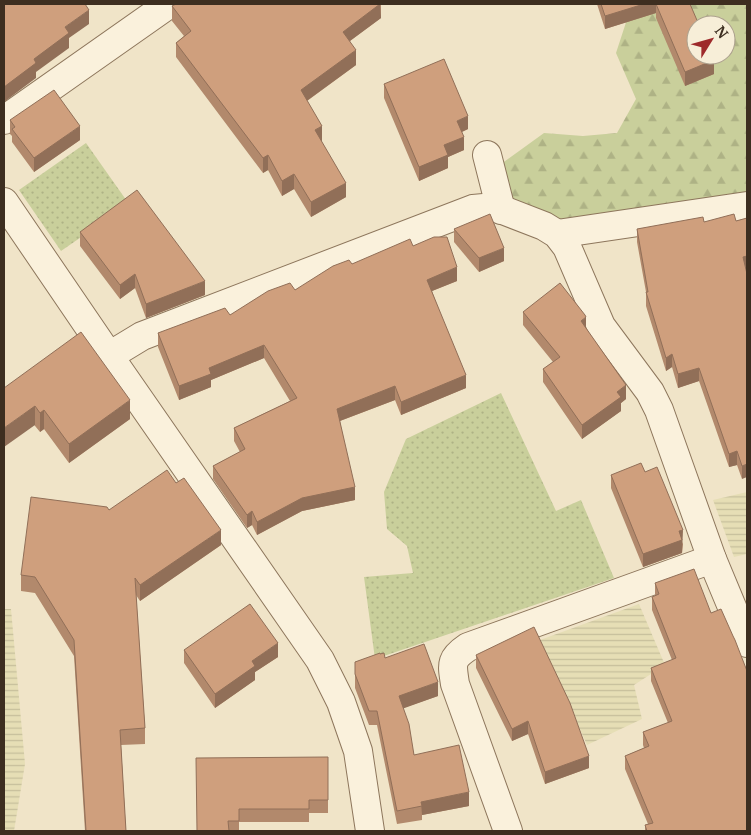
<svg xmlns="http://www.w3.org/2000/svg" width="751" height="835" font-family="Merriweather,serif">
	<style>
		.farmland { fill: url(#farmland-rules) }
		.grass { fill: url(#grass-dots) }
		.forest { fill: url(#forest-firs); fill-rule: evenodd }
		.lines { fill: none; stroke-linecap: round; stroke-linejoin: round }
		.minor-casing { stroke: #8d765c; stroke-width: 30 }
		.minor { stroke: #faf1dc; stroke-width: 28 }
		.wall { fill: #b2896c }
		.shaded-wall { fill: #916f58 }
		.building { fill: #cf9f7d; stroke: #916f58 }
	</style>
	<defs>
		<pattern id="farmland-rules" width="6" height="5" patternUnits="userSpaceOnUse" patternTransform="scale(1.25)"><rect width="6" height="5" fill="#e6deb5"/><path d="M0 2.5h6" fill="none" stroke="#c6bf9b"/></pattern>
		<pattern id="grass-dots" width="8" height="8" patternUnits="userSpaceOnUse" patternTransform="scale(1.25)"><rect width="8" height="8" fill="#c9cf9b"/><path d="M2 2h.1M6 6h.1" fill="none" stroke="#aeb285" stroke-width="1.8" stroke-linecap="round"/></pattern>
		<pattern id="forest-firs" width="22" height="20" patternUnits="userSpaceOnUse" patternTransform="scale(1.25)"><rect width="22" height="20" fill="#c9cf9b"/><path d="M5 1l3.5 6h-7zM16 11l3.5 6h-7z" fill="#aeb285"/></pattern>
	</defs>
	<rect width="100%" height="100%" fill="#f0e4c8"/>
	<g class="farmland">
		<polygon points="747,492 747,554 734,557 713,500"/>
		<polygon points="639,604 665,665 634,685 642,719 587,745 540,640"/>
		<polygon points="4,609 11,609 25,764 14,831 4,831"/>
	</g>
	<g class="grass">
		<polygon points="86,143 129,204 61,251 19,190"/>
		<polygon points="501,393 556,511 581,500 614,578 375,659 364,577 413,573 407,546 387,529 384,492 406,439"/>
	</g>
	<path class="forest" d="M 632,4 L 747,4 L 747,196 L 559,226 L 506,204 L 497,167 L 544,133 L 583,136 L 617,133 L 636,99 L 616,53 ZM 696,25 L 726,25 L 726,55 L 696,55 Z"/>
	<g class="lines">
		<defs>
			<g id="minor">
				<polyline points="4,120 169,4"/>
				<polyline points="487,155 501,210"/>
				<polyline points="4,202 109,356 320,660 341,702 358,751 370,831"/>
				<polyline points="557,234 747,206"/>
				<polyline points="109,356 142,336 473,209 495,207 544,226 557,234 567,247 601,326 650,392 659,410 712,559 747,643"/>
				<path d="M 508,831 L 455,684 C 452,664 450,659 468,647 L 712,559"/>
			</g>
		</defs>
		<use href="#minor" class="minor-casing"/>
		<use href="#minor" class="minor"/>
	</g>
	<g class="wall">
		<polygon points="381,4 381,18 350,41 356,65 307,101 322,141 321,141 346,197 311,217 294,189 282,196 268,170 263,173 176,57 176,43 184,36 172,21 172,6"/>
		<polygon points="597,4 690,4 714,74 685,86 656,18 656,13 605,29"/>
		<polygon points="384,84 468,129 462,132 464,150 448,157 448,168 419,181 384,98"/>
		<polygon points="10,120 80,140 34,172 12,142 12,136 10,134"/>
		<polygon points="747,218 747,269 746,270 742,479 737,465 729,467 699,381 678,388 672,367 666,371 646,306 646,292 637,242 637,229 704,222 736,221"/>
		<polygon points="454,229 504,261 479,272 454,242"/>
		<polygon points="80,232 205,295 146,318 135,288 120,299 80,246"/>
		<polygon points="413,246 457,281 432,291 466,388 401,415 395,400 340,421 355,500 302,511 257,535 252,525 247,528 213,479 213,466 240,452 234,441 234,428 290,401 264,358 211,380 211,387 179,400 158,347 158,333 230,315 295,290 352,264"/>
		<polygon points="523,312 586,328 626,399 621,403 621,411 582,439 543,382 543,369 553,362 523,325"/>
		<polygon points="4,388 130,419 69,463 44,429 40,432"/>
		<polygon points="645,472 683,544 682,553 643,567 611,488 611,475"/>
		<polygon points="109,510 221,545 140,601 136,595 145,728 145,744 121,745 126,831 85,831 74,656 35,593 21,591 21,575"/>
		<polygon points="655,583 747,831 645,831 645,825 648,824 625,769 625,756 644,748 643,745 643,732 668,723 651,681 651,668 672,660 652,610 652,597 655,596"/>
		<polygon points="184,650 278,657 255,672 255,680 215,708 184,663"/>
		<polygon points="380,654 438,696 403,708 414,755 469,806 422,815 422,820 397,824 377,725 369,725 355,688 355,662"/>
		<polygon points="476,655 589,768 545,784 528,734 512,741 476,668"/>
		<polygon points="328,757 328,813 309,813 309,822 239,822 239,831 197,831"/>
	</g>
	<g class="shaded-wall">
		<polygon points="380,4 381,18 343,46 343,32"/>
		<polygon points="644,4 668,4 656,4 656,13 605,29 605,16"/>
		<polygon points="89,10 89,24 69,38 69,48 36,72 36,78 4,102 4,87 34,59 65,27"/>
		<polygon points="356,50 356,65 301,105 301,90"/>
		<polygon points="714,60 714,74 685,86 685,72"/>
		<polygon points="468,116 468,129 457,134 457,121"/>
		<polygon points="80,126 80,140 34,172 34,158"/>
		<polygon points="322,126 322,141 315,145 315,130"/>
		<polygon points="464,137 464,150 448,157 448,168 419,181 419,167 444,145"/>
		<polygon points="268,155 268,170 263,173 263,158"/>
		<polygon points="294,174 294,189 282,196 282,181"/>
		<polygon points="346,183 346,197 311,217 311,202"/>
		<polygon points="504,248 504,261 479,272 479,258"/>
		<polygon points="747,256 747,269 743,270 743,257"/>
		<polygon points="457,267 457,281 427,293 427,280"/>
		<polygon points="135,274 135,288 120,299 120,285"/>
		<polygon points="205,281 205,295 146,318 146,304"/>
		<polygon points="586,317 586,331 581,321"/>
		<polygon points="264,345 264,358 211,380 211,387 179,400 179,386 209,368"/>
		<polygon points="672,354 672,367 666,371 666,358"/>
		<polygon points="699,368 699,381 678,388 678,374"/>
		<polygon points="466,375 466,388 401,415 401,402"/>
		<polygon points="626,385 626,399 621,403 621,411 582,439 582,425 617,392"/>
		<polygon points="395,386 395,400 337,422 337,409"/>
		<polygon points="130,400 130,419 69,463 69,444"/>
		<polygon points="35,406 35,425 4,447 4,428"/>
		<polygon points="44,410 44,429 40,432 40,413"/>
		<polygon points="737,451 737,465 729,467 729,454"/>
		<polygon points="747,464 747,477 742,479 742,466"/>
		<polygon points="355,487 355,500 302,511 257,535 257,522 302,498"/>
		<polygon points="252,511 252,525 247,528 247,515"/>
		<polygon points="221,530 221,545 140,601 140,585"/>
		<polygon points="683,530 682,553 643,567 643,554 679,531"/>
		<polygon points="278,643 278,657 255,672 255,680 215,708 215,694 252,661"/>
		<polygon points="438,682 438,696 399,710 399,696"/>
		<polygon points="528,721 528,734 512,741 512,729"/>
		<polygon points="589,756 589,768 545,784 545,772"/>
		<polygon points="469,792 469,806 422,815 421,802"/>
	</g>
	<g class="building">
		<polygon points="4,4 85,4 89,10 65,27 69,33 34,59 36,63 4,87"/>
		<polygon points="176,4 380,4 343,32 356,50 301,90 322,126 315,130 346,183 311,202 294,174 282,181 268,155 263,158 176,43 191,31 172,6"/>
		<polygon points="601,4 644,4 605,16"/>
		<polygon points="656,4 690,4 699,25 696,25 696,55 712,55 714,60 685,72"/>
		<polygon points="444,59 468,116 457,121 464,137 444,145 448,155 419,167 384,84"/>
		<polygon points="54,90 80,126 34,158 12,129 15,127 10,120"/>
		<polygon points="137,190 205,281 146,304 135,274 120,285 80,232"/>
		<polygon points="490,214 504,248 479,258 454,229"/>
		<polygon points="734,214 736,221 747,218 747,256 743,257 747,274 747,464 742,466 737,451 729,454 699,368 678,374 672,354 666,358 646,292 648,292 637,229 703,217 704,222"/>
		<polygon points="434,237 447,237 457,267 427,280 466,375 401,402 395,386 337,409 355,487 302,498 257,522 252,511 247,515 213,466 245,449 234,428 297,398 264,345 209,368 211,374 179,386 158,333 225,308 230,315 268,291 290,283 295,290 333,266 349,260 352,264 410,239 413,246"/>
		<polygon points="560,283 585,315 586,317 581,321 626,385 617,392 621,397 582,425 543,369 560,357 523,312"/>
		<polygon points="81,332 130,400 69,444 44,410 40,413 35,406 4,428 4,388"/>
		<polygon points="641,463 645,472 657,467 683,530 679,531 682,540 643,554 611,475"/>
		<polygon points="167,470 176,483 184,478 221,530 140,585 135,578 145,728 120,730 126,831 86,831 74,640 35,577 21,575 31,497 107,507 109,510"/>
		<polygon points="694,569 711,613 721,609 733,636 735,640 747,671 747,831 647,831 645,825 653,823 625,756 649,746 643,732 672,721 651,668 676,658 652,597 659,594 655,583"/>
		<polygon points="250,604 278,643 252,661 255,666 215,694 184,650"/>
		<polygon points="534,627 570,703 589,756 545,772 528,721 512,729 476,655"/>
		<polygon points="424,644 438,682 399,696 409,724 414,755 459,745 469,792 421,802 422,806 397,811 377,711 369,711 355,674 355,662 380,653 380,654 384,653 385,658"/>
		<polygon points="328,757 328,800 309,800 309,809 239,809 239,821 228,821 229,831 197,831 196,758"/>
	</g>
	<rect width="751" height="835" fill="none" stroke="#3d2e20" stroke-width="10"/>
	<g transform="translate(711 40) rotate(53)"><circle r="24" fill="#f7eed8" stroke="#ada18e"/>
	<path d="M0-4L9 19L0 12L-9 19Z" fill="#9e2a2b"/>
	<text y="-8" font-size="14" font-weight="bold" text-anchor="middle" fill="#3d2e20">N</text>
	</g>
</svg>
